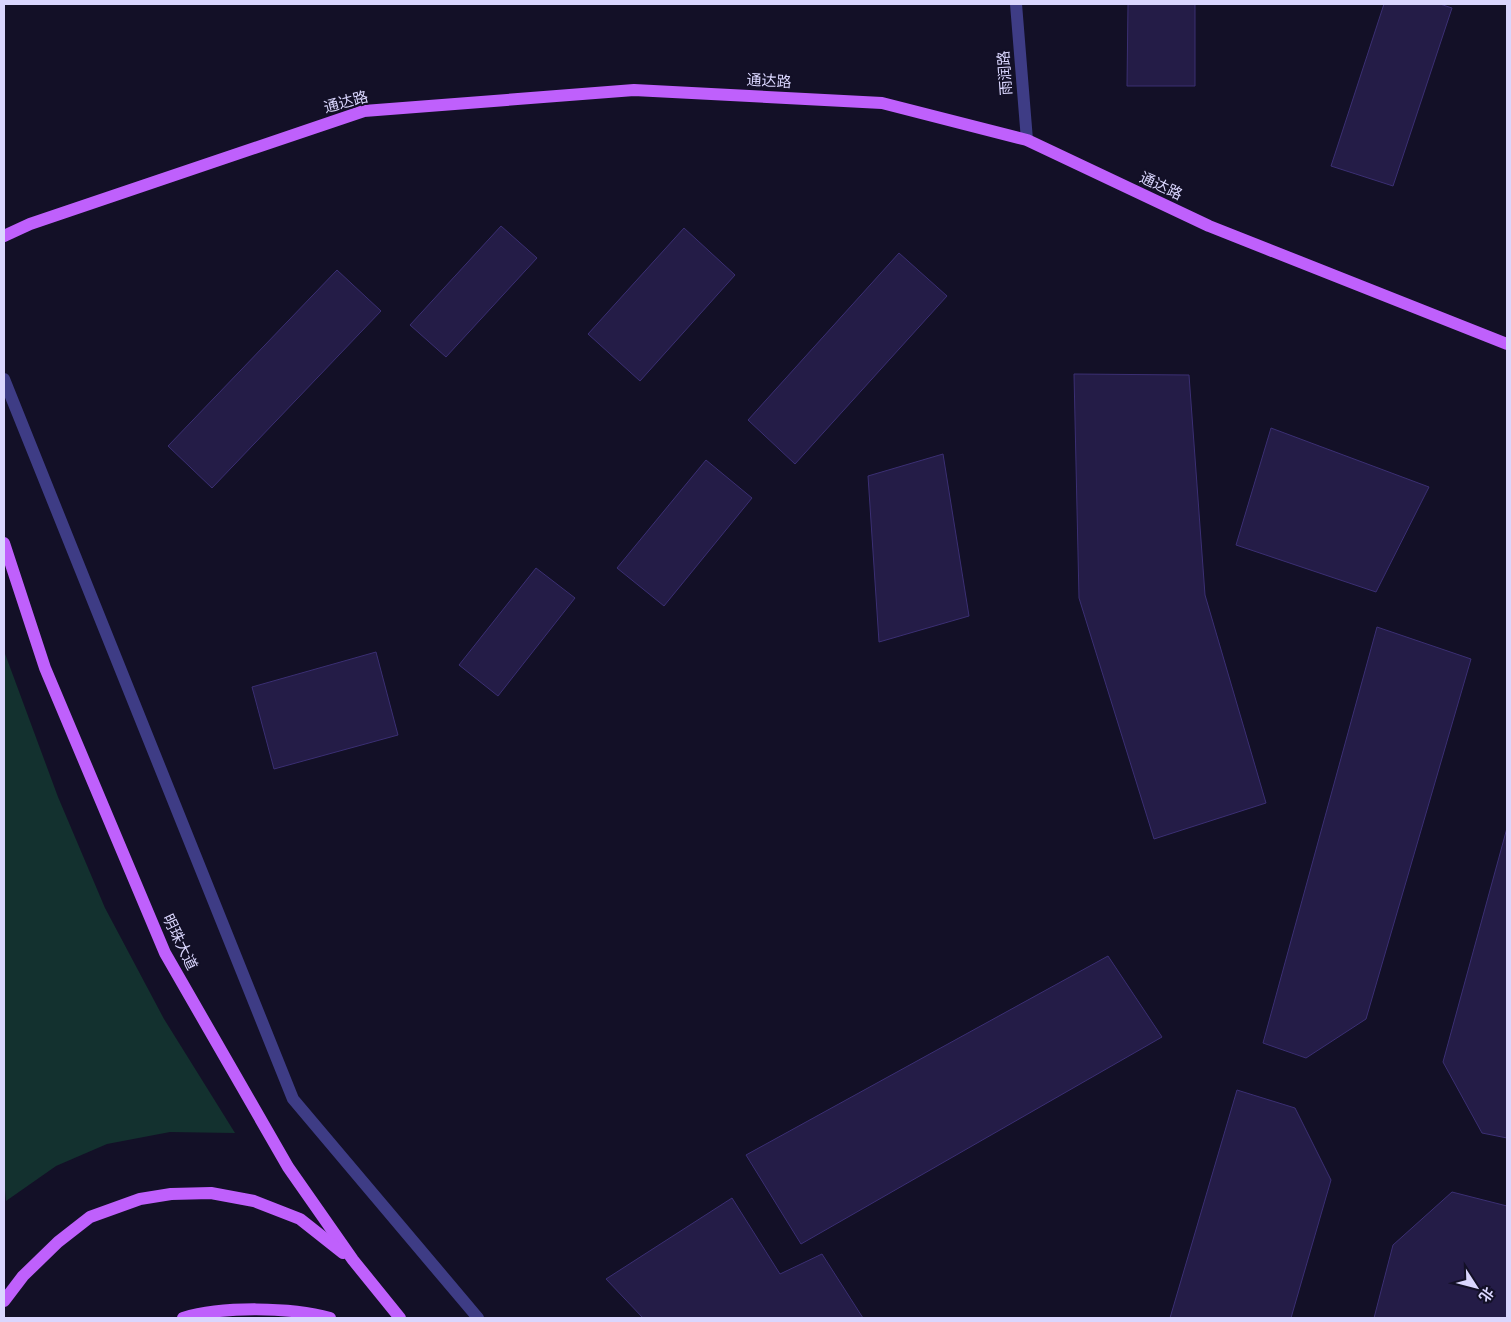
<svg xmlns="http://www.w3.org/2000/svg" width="1511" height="1322" font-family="Raleway,'Noto Sans SC',sans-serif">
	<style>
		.green { fill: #13312f }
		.building { fill: #241c47; stroke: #3b2f73 }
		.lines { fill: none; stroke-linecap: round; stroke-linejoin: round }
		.minor { stroke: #3e3c85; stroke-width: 12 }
		.major { stroke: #bf60fc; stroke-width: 12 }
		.labels { text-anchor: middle; stroke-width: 4; stroke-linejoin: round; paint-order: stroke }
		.street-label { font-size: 15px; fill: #dad6fe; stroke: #131027 }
	</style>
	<rect width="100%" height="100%" fill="#131027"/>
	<polygon class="green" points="4,651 58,797 105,908 164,1019 235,1133 170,1132 107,1144 56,1166 6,1201 4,1180"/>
	<g class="building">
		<polygon points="1128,4 1195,4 1195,86 1127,86"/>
		<polygon points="1384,4 1440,4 1452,8 1393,186 1331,166"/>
		<polygon points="501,226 537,258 446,357 410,325"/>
		<polygon points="684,228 735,275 640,381 588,334"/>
		<polygon points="899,253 947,296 795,464 748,420"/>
		<polygon points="337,270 381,311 212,488 168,446"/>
		<polygon points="1074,374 1189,375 1205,595 1266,803 1154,839 1079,598"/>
		<polygon points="1271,428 1429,487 1376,592 1236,545"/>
		<polygon points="943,454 969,616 879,642 868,476"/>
		<polygon points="706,460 752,498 664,606 617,568"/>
		<polygon points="536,568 575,598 498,696 459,665"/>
		<polygon points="1377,627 1471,659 1366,1019 1306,1058 1263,1043"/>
		<polygon points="376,652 398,735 274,769 252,687"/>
		<polygon points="1507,828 1507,1138 1482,1133 1443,1062"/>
		<polygon points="1108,956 1162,1037 801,1244 746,1155"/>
		<polygon points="1237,1090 1295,1108 1331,1180 1291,1318 1170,1318"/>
		<polygon points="1452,1192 1507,1206 1507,1318 1374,1318 1393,1245"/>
		<polygon points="732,1198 780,1274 822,1254 863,1318 643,1318 606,1279"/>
	</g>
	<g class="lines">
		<g class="minor">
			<polyline points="1016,4 1027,140"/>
			<polyline points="4,379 293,1099 478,1318"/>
		</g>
		<g class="major">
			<polyline points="4,236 30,224 364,111 634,90 882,103 1027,140 1209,226 1507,344"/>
			<polyline points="4,543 45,668 165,953 288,1167 353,1260 400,1318"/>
			<polyline points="4,1301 23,1276 58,1242 90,1217 140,1199 171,1194 211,1193 254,1201 300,1219 343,1253"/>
			<path d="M 183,1318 C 222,1306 291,1307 330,1318"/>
		</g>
	</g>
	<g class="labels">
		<g class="street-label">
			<text transform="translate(1005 73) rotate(-94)" y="5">雨润路</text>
			<text transform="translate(769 81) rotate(3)" y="5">通达路</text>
			<text transform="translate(346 102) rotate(-15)" y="5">通达路</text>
			<text transform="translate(1161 186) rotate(25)" y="5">通达路</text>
			<text transform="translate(180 942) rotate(64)" y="5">明珠大道</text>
		</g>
	</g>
	<rect width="1511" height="1322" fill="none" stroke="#dad6fe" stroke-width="10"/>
	<g transform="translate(1476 1287) rotate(126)" stroke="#131027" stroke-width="4" paint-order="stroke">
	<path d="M0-4L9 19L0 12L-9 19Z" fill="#dad6fe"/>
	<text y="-8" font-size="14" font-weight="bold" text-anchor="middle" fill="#dad6fe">北</text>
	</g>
</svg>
